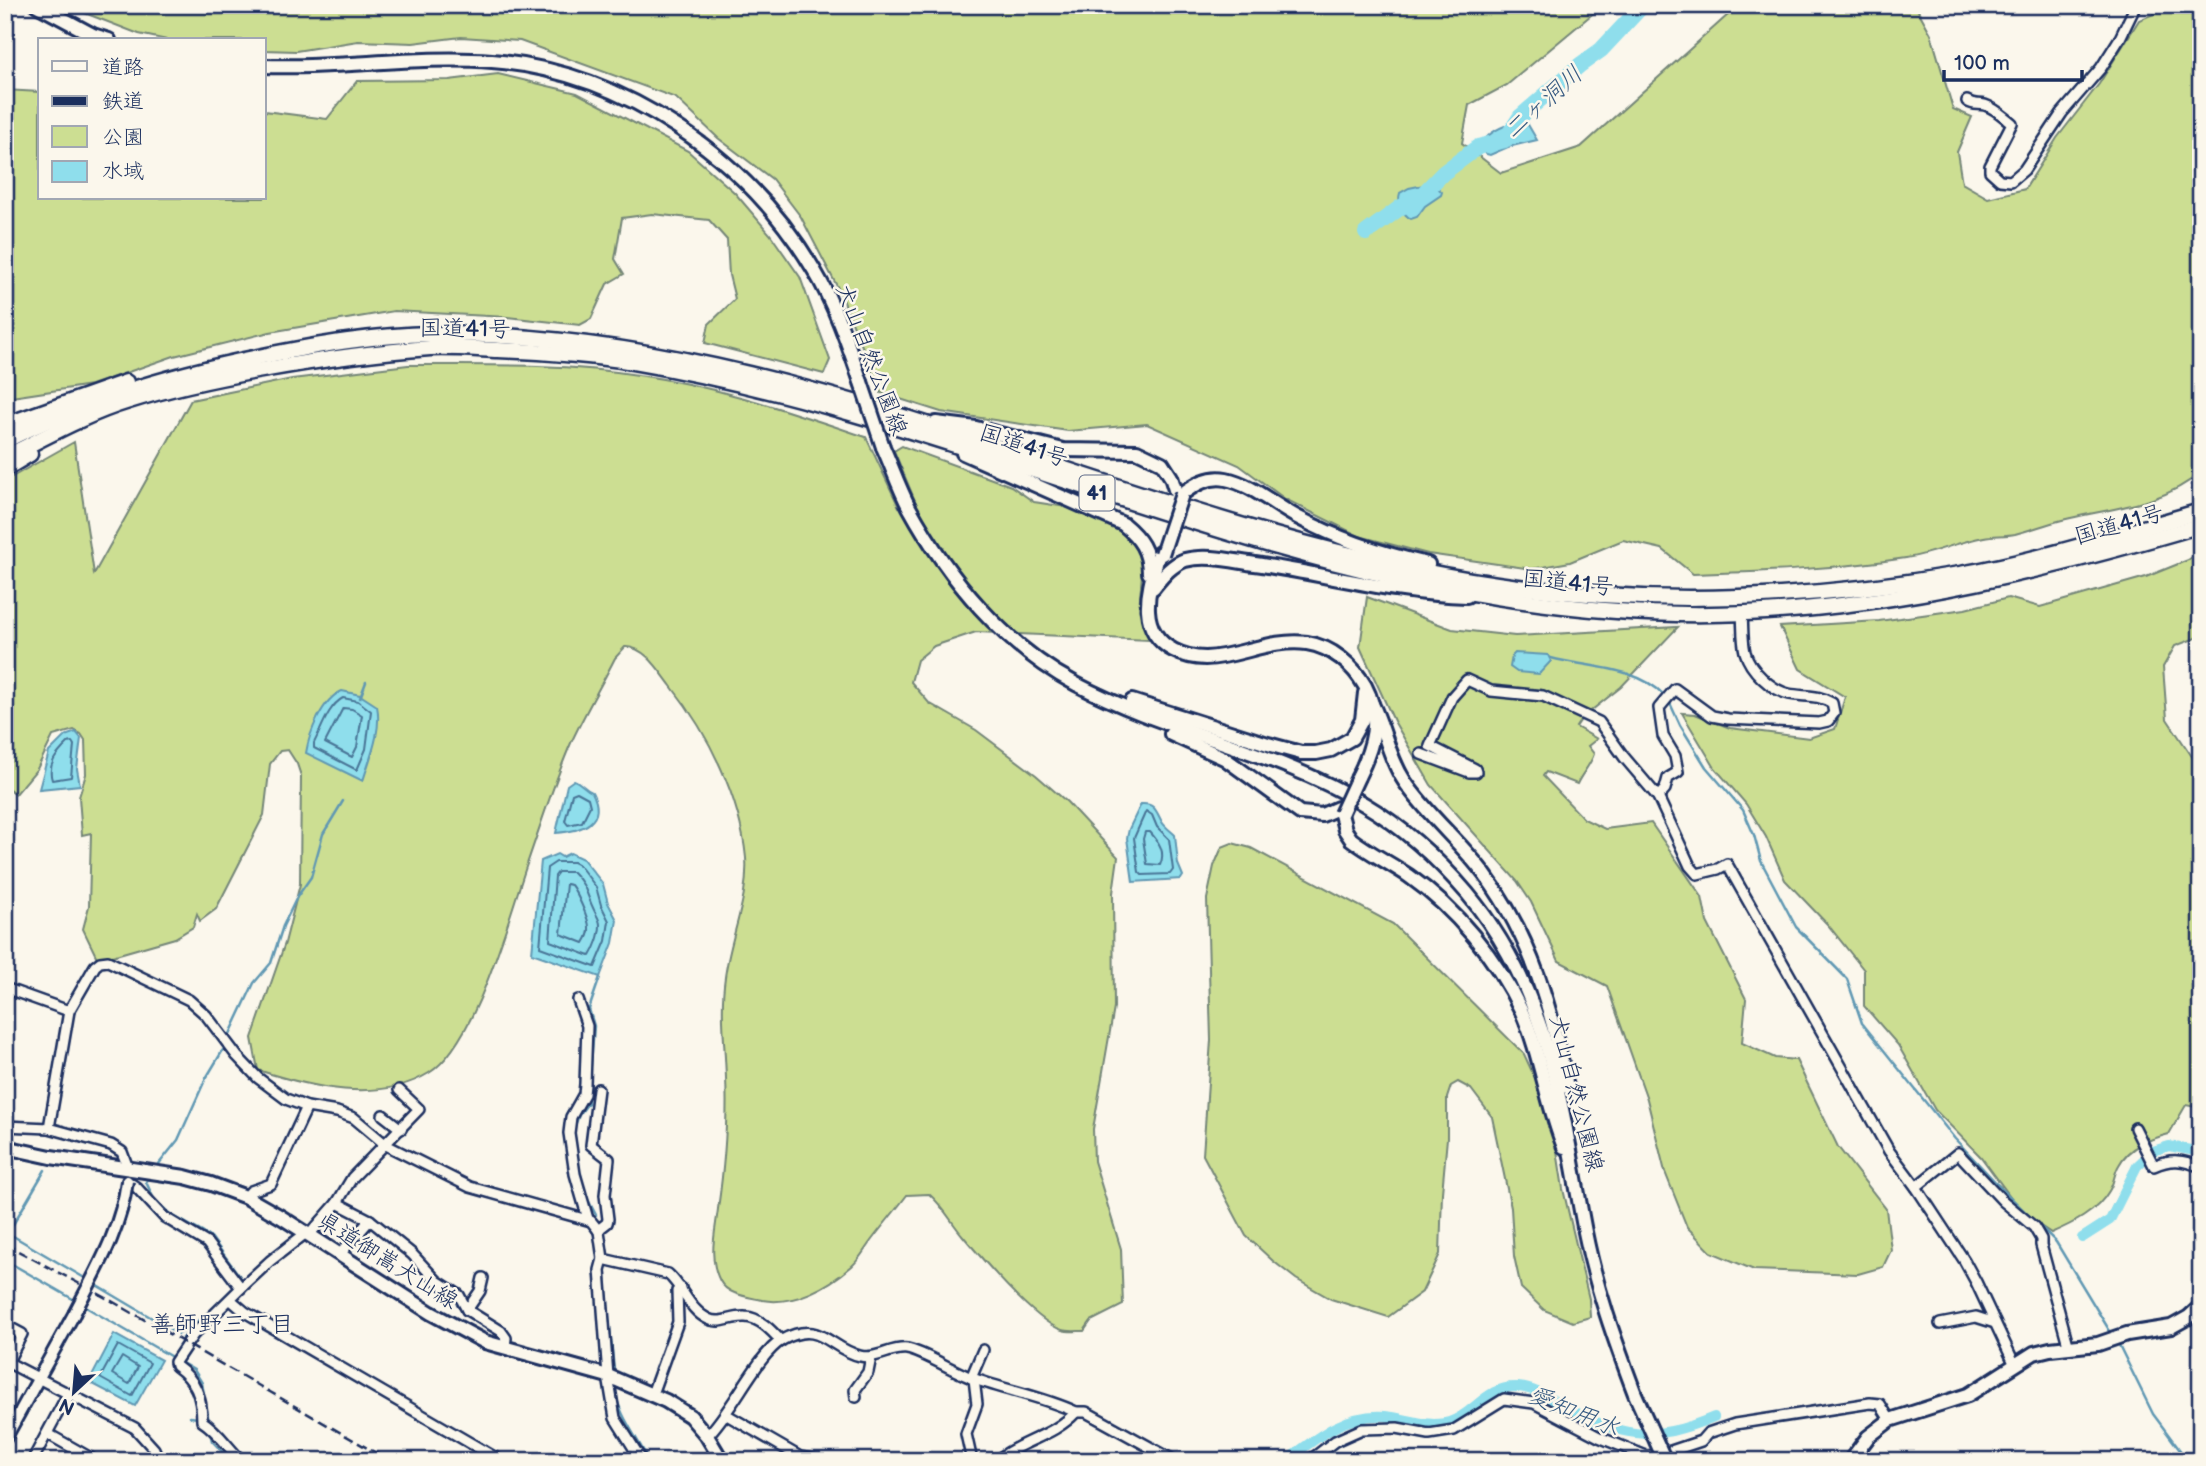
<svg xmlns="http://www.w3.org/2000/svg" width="2206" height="1466" font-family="'Balsamiq Sans','Klee One',sans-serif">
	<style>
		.green { fill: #ccde92; stroke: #748678; stroke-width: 2 }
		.water { fill: #8fdeec; stroke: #6198b3; stroke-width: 2 }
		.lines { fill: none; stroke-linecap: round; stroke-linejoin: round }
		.shore { stroke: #497597; stroke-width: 2 }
		.stream { stroke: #6198b3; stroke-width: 2.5 }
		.canal { stroke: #8fdeec; stroke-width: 10 }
		.river { stroke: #8fdeec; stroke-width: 16 }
		.minor-casing { stroke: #1b2f5e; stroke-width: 14 }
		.tertiary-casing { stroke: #1b2f5e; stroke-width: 16 }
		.secondary-casing { stroke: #1b2f5e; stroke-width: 18 }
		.trunk-casing { stroke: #1b2f5e; stroke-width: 19 }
		.minor { stroke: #fbf7ec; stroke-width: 9 }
		.tertiary { stroke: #fbf7ec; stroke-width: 10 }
		.secondary { stroke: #fbf7ec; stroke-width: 12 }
		.trunk { stroke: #fbf7ec; stroke-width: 14 }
		.rail { stroke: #1b2f5e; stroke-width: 2.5; stroke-dasharray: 10 5; stroke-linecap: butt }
		.tertiary-bridge-casing { stroke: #1b2f5e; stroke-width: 16; stroke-linecap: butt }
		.secondary-bridge-casing { stroke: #1b2f5e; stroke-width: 18; stroke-linecap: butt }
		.tertiary-bridge { stroke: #fbf7ec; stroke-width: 10 }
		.secondary-bridge { stroke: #fbf7ec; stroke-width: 12 }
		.labels { text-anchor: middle; stroke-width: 5; stroke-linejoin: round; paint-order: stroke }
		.shield { fill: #fbf7ec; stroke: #5e6b89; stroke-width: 2 }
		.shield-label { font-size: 21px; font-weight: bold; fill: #1b2f5e }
		.street-label { font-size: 23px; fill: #1b2f5e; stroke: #fbf7ec }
		.water-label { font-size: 24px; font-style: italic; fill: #385b82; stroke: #fbf7ec }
		.neighbourhood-label { font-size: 24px; fill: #1b2f5e; stroke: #fbf7ec }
	</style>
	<rect width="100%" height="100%" fill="#fbf7ec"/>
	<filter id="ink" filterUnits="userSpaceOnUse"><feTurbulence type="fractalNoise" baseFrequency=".0143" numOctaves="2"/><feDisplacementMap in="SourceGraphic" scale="14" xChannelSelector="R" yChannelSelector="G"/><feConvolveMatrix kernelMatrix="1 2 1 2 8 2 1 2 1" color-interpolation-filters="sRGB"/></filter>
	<g filter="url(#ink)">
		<g class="green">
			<path d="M 64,5 L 1603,5 L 1507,85 L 1469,105 L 1462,143 L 1501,173 L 1581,147 L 1739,5 L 1915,5 L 1931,34 L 1953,109 L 1972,117 L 1957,152 L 1962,183 L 1988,198 L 2025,189 L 2057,138 L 2099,84 L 2139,20 L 2175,5 L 2201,8 L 2201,472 C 2162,506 2110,508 2062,520 C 2046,524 2031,530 2015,534 C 2005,536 1994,535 1984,537 C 1957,542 1932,554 1906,558 C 1835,569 1764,572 1693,574 L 1662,549 L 1623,540 L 1570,562 L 1532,569 L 1428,554 L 1359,536 L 1285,499 L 1239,465 L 1147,424 L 1068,431 L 941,412 L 881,393 L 840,292 L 801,217 L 772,179 L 718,138 L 676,98 L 520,41 L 461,37 L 413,43 L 358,41 L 296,51 L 264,50 L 264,40 L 167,40 L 139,34 Z"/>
			<polygon points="498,74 577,93 688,151 735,193 770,234 800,277 830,360 824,374 705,343 709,324 735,299 729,275 727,240 709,220 652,214 622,218 615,259 624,274 607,284 591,319 580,325 507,317 394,311 270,332 174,356 91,385 5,398 5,242 13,213 5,204 5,90 40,92 40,198 264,198 264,111 327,119 357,81 449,80"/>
			<path d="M 408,365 C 484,365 563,363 638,375 C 717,386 791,412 866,437 L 899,507 L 916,503 L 894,451 L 902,446 L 1011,486 L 1034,502 L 1086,510 L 1134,540 L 1143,562 L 1139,610 L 1149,640 L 976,632 L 934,646 L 917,660 L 911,682 L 929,703 L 976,730 L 1036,775 L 1067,802 L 1118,857 L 1113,893 L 1114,1008 L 1093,1129 L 1094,1161 L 1121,1249 L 1123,1305 L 1091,1321 L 1084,1331 C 1077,1331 1068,1332 1062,1330 C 1035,1321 983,1260 963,1236 C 951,1222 943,1206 929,1194 L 907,1195 C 895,1211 883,1225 871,1241 C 865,1249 860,1259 852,1266 C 828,1287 794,1306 762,1300 C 749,1297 727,1295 720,1281 C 708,1258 715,1234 718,1209 C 724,1167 728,1120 726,1078 C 725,1044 720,1011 725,977 C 730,937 749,899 746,858 C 740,797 709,734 671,686 C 660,672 645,646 625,647 L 615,658 C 601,686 584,714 571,743 C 554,782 541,824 527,864 C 509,916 476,1044 429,1073 C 379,1104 310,1087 258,1070 L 252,1038 L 285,943 L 300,884 L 301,776 L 297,764 L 288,750 L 280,751 L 270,764 L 264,815 L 216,909 L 200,921 L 197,914 L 193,927 L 175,938 L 98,960 L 83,929 L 89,906 L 91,833 L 82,835 L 79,797 L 86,774 L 85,740 L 81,734 L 74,730 L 53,736 L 37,769 L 16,794 L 5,786 L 5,481 L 74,442 L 94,574 L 191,400 L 292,379 Z"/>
			<path d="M 2201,551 L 2201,636 L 2175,646 L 2163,667 L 2167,719 L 2201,770 L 2201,1108 L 2186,1105 L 2169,1134 C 2150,1139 2129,1146 2119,1165 C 2114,1173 2114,1184 2109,1191 C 2097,1212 2072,1224 2051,1233 L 2024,1215 L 1981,1157 L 1935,1110 L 1898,1045 L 1864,1006 L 1864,970 L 1828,925 L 1785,880 L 1766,837 L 1746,804 L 1715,768 L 1682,713 L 1695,714 L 1730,728 L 1809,738 L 1835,729 L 1845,697 L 1800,669 L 1780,627 L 1879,621 L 1965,609 L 2008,598 L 2040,607 L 2146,577 L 2188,560 Z"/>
			<path d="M 1367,597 L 1452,629 L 1515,636 L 1678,627 L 1621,687 L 1582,718 L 1576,727 L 1597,739 L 1588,746 L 1594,754 C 1590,766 1582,773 1577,784 L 1546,772 L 1543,776 L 1584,819 L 1605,829 L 1651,823 L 1702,897 L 1707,922 L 1746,999 L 1742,1043 L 1775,1058 L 1796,1060 L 1838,1147 L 1886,1209 L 1891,1250 L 1883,1267 L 1858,1274 L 1754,1270 L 1711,1252 L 1687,1227 L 1665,1172 L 1647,1099 L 1607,986 L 1559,961 L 1531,902 L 1517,881 L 1431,785 L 1394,721 L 1360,647 Z"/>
			<polygon points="1232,843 1251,848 1393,924 1524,1054 1540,1089 1556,1144 1563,1189 1589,1299 1590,1317 1573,1322 1544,1310 1521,1288 1514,1256 1511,1208 1492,1117 1471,1089 1458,1082 1451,1086 1447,1098 1447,1138 1442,1193 1440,1254 1422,1292 1388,1317 1331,1299 1296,1279 1273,1261 1246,1236 1203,1155 1211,1040 1207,899 1214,866 1222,847"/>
		</g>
		<g class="water">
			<path d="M 1516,122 L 1527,123 L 1537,140 L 1508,147 L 1490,155 L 1486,154 L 1482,145 C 1487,132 1503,126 1516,122 Z"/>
			<path d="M 1433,183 L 1442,192 L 1441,195 L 1425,206 L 1417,217 L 1411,219 C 1402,214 1397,202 1400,193 L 1409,188 Z"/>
			<polygon points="1515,653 1548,655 1551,661 1539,674 1517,672 1510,667 1512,656"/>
			<path d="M 342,691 L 360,695 L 377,706 C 382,730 370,758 363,781 L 306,753 C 309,734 322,699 342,691 Z"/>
			<polygon points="76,732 81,738 77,769 80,785 39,789 49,752 65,736"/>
			<path d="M 574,780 C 582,783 584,789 592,792 C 608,823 581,831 556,833 L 567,785 Z"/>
			<path d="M 1141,804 C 1155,803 1156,811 1162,822 C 1165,827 1171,831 1175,835 L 1178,864 L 1183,876 L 1181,879 L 1133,882 L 1127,838 L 1129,829 Z"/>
			<polygon points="570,853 583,859 603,884 608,903 617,920 613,943 600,977 532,953 541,861 557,854 562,857"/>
			<polygon points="114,1334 161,1360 135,1406 89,1382"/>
		</g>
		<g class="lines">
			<g class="shore">
				<path d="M 343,698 L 358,701 L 371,711 L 366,749 L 357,770 L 314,748 L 314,743 C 322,728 328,706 343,698 Z"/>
				<polygon points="343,708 352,709 362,715 357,747 352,757 325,743"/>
				<path d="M 72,742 L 74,745 L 71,777 L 52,780 C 47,764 57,754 68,743 Z"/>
				<polygon points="577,792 588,798 590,806 582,822 568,825 565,821 572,794"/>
				<polygon points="1146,811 1152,815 1157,827 1169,839 1173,870 1170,874 1142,875 1139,872 1134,838"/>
				<path d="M 1145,832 L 1150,832 C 1159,842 1166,852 1160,865 L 1147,864 L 1143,839 Z"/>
				<polygon points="556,862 573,862 579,865 596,887 601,905 609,921 606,941 595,967 540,947 547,868"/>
				<path d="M 558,872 L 573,872 C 587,886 586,894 594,910 C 596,915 600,919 600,925 C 600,935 595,948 590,956 L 550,941 L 555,876 Z"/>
				<path d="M 566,884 L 571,885 C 576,891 589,919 589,927 C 590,933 587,938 584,943 L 561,934 Z"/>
				<polygon points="118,1345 150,1363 132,1396 100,1378"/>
				<polygon points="122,1357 138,1367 129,1384 112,1374"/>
			</g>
			<g class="stream">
				<path d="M 1551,658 C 1588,668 1637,666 1665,696"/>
				<polyline points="360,698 366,682"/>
				<polyline points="1669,701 1680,725 1706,767 1743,810 1754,835 1761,861 1796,927 1847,979 1862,1023 1955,1139 2004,1191 2056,1242 2111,1333"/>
				<polyline points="230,1034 254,983 271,963 283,926 297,897 311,877 323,834 343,801"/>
				<polyline points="158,1165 178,1140 205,1080 223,1050"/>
				<polyline points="45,1170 8,1233 88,1280"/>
				<polyline points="148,1179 146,1182 154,1199 170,1214 211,1237 241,1278"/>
				<polyline points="596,1215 586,1196 577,1160 574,1128 579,1115 588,1103 594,1026 589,1009 600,977"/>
				<polyline points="5,1260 78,1302"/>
				<polyline points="605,1275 614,1371"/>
				<polyline points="93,1283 179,1334 184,1331 188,1334 183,1338"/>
				<polyline points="84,1306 194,1370 202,1383 209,1422"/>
				<polyline points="185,1330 211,1311 232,1289"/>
				<polyline points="2117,1341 2153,1414 2188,1461"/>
				<path d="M 614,1386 C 618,1415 636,1435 649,1461"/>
				<polyline points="190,1417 198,1418"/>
				<polyline points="210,1432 212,1441 231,1461"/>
			</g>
			<g class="canal">
				<polyline points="2082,1238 2110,1220 2137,1166 2153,1151 2169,1146 2201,1152"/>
				<path d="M 1286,1461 C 1316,1438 1345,1413 1385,1416 C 1407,1418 1427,1428 1449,1422 C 1474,1415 1486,1385 1518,1387 C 1534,1388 1549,1398 1562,1405 C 1621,1437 1650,1444 1714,1417"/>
			</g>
			<polyline class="river" points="1366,233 1401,207 1416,201 1443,173 1478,147 1505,140 1520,117 1580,65 1601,50 1643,5"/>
			<defs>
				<g id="minor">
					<path d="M 1967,101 C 1974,106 1978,103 1985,105 C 1995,108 2004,117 2012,123 L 1990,166 L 1990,171 L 2000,180 L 2011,181 L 2024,170 L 2062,113 L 2101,68 L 2120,38 L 2136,5"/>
					<polyline points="1421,754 1469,772 1476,772 1475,769 1430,746 1452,697 1467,680 1491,691 1543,696 1599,722 1624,757 1658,797 1690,866 1697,874 1718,869 1727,864 1889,1151 1916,1187 1964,1260 1976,1282 2015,1365"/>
					<path d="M 1658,797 L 1665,789 L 1668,778 L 1678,772 L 1675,756 L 1663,736 L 1659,708 L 1675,689 L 1712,716 L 1728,719 L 1819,723 L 1828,721 L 1834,713 L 1832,703 C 1818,694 1804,697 1789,694 C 1771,690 1750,670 1745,652 C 1742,640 1743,625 1742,613"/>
					<polyline points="5,988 69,1011"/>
					<polyline points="578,1000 587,1026 585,1084 584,1094 571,1117 569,1133 575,1174 588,1219"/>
					<polyline points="383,1115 401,1129"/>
					<polyline points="5,1126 49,1128"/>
					<path d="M 2135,1128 L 2154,1166 C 2171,1158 2183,1160 2201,1167"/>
					<path d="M 128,1168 L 122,1152 L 111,1145 L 49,1128 L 69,1011 L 95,966 L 100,962 L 108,961 L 189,1000 L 206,1015 L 237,1056 L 258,1078 L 286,1099 L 307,1107 L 337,1112 L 354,1118 L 386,1145 L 470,1187 L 591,1221 L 599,1231 L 603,1259 L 668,1274 C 683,1287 689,1310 708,1319 C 720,1325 732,1316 745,1317 C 759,1317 772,1331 781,1341"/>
					<polyline points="127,1181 136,1187 164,1217 207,1243 241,1288"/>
					<polyline points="1916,1187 1958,1153 2003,1201 2034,1227 2041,1239 2041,1245 2069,1348"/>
					<polyline points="246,1197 251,1191 271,1184 307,1107"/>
					<polyline points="337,1203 370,1220 412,1254 437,1281 459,1295 467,1310 501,1331 506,1338 505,1347"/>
					<polyline points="598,1230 607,1223 608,1219 605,1195 609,1159 591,1145 598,1089"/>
					<polyline points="309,1235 337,1203 352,1178 419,1109 399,1090"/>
					<polyline points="340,1254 370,1220"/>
					<polyline points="603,1259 600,1270 608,1376 615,1418 642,1461"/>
					<polyline points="231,1300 245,1312 501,1461"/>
					<polyline points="467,1310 480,1291 483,1278"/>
					<polyline points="1940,1324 1976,1317 1995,1323"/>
					<polyline points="5,1325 22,1334 6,1365"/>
					<polyline points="5,1361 135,1428 154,1449 159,1461"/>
					<polyline points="971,1378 983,1350"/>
					<polyline points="652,1394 678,1322 677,1291 681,1288"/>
					<polyline points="856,1397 855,1390 868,1372 871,1357"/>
					<polyline points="727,1415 800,1457 821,1461"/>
					<polyline points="48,1434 96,1461"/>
					<path d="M 707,1436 C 732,1412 757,1355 782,1340 C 821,1319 828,1348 860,1356 C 877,1360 891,1347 907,1349 C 924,1352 956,1373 975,1379 C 1008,1391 1044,1397 1076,1412 L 1086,1412 L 1175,1461"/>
					<polyline points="32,1461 68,1394"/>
					<path d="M 242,1461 C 228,1448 218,1431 202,1421 C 202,1397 196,1380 176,1366 L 175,1362 L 193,1335 L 241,1288 L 270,1261 L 306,1233"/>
					<polyline points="972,1461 966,1434 977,1404 974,1379"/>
					<path d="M 996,1461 C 1021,1440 1053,1437 1076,1412"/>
					<polyline points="1309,1461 1335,1441 1362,1429 1397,1428 1429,1434 1454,1430 1504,1399 1534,1403 1599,1437 1646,1456 1659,1455 1701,1441 1708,1433 1735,1424 1870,1403 1880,1404 1890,1420"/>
				</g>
				<polyline id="tertiary" points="5,1439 74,1314"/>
				<g id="secondary">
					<polyline points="37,5 93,35 109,40"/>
					<path d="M 264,66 C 340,69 416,55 492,61 C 625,72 747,157 814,270 C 835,305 848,344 861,382"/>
					<polyline points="936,423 976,428 1063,450 1137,451 1162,463 1171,477 1177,496"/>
					<path d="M 883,447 C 892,467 899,488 909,507 C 948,578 1004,646 1076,684 C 1169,733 1275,750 1364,804 C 1403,827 1438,859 1467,893 C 1552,995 1561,1109 1585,1232 C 1596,1288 1615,1341 1635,1394"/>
					<path d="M 963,453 L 1123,524 C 1140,538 1149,551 1149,573"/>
					<path d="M 1182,494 C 1195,484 1209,476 1226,479 C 1251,484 1274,505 1297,517 C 1338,539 1383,554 1428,564"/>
					<path d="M 1159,553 C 1154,571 1147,591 1148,610 C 1150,649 1189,663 1223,656 C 1251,651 1278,639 1307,643 C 1332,647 1353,665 1365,686 C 1382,718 1373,747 1358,777"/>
					<path d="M 1153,588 C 1162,577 1171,565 1185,560 C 1206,554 1233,561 1255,564 C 1325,574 1395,594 1467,596"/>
					<polyline points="1132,701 1268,744 1301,753 1316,753 1331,750 1352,738 1362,720 1365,693"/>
					<path d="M 1372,704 C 1385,730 1389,758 1405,782 C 1428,816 1461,842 1485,875 C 1532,938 1552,1011 1567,1087"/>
					<polyline points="1171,734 1224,758 1300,813 1322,815 1338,808"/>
					<path d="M 1341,814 L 1345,830 L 1351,839 C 1369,853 1390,863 1409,876 C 1456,909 1497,959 1521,1010 C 1541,1054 1546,1103 1564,1147"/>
					<polyline points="5,1147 51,1157 185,1177 211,1184 246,1197 281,1217 431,1313 485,1342 608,1376 666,1401 690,1416 707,1436 722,1461"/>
					<polyline points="1850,1461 1868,1437 1890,1420 1968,1395 2034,1353 2050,1349 2098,1344 2127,1334 2171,1327 2189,1317 2201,1306"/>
				</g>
				<g id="trunk">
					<polyline points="5,425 126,382"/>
					<path d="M 5,441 C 85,399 174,374 263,356 C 318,345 374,335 431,334 C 809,331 1132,530 1497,584 C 1651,607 1807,600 1960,574 C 2041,560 2121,534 2201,511"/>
					<path d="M 5,457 C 46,437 86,414 129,401 C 173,387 217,378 262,370 C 318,360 373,352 430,348 C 453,347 476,349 498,350 C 543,352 589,355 633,362 C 929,412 1201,550 1497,597 C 1578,610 1664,617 1746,613 C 1900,606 2053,569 2201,525"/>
					<polyline points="5,469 30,454"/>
				</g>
			</defs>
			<use href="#minor" class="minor-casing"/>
			<use href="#tertiary" class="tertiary-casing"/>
			<use href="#secondary" class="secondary-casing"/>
			<use href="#trunk" class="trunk-casing"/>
			<use href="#minor" class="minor"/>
			<use href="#tertiary" class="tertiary"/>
			<use href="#secondary" class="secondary"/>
			<use href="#trunk" class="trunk"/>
			<polyline class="rail" points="5,1244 110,1300 390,1461"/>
			<defs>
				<path id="tertiary-bridge" d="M 74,1314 C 96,1271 121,1230 127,1181"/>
				<g id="secondary-bridge">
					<polyline points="861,382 883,447"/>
					<polyline points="1162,554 1182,494"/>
					<polyline points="1341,814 1358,777"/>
					<polyline points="1635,1394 1665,1461"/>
				</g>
			</defs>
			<use href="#tertiary-bridge" class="tertiary-bridge-casing"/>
			<use href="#secondary-bridge" class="secondary-bridge-casing"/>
			<use href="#tertiary-bridge" class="tertiary-bridge"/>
			<use href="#secondary-bridge" class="secondary-bridge"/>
		</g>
	</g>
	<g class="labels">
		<rect class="shield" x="1079.5" y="475.5" width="35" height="35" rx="5"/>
		<g class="shield-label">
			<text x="1097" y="500">41</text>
		</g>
		<g class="street-label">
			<text transform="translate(465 328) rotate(1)" y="8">国道41号</text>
			<text transform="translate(872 359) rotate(69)" y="8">犬山自然公園線</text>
			<text transform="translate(1024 445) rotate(18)" y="8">国道41号</text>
			<text transform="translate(2119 524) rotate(-16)" y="8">国道41号</text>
			<text transform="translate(1568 582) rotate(6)" y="8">国道41号</text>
			<text transform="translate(1577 1093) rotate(76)" y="8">犬山自然公園線</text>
			<text transform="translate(388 1260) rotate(32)" y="8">県道御嵩犬山線</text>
		</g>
		<g class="water-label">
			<text transform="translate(1543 102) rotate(-42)" y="8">二ヶ洞川</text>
			<text transform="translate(1574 1411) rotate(22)" y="8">愛知用水</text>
		</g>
		<g class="neighbourhood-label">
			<text x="222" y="1332">善師野三丁目</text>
		</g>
	</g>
	<rect width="2206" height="1466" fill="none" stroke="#fbf7ec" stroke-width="28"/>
	<rect x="14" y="14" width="2178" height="1438" fill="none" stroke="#1b2f5e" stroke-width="2.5" filter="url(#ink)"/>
	<rect x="38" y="38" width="228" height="161" fill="#fbf7ec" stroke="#a1a7b3" stroke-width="2"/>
	<rect x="52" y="61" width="35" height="10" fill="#fbf7ec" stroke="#a1a7b3" stroke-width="2"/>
	<text x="102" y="74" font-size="21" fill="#1b2f5e">道路</text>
	<rect x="52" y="96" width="35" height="10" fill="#1b2f5e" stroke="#a1a7b3" stroke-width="2"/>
	<text x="102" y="108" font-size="21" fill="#1b2f5e">鉄道</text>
	<rect x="52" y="126" width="35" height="21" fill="#ccde92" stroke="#a1a7b3" stroke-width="2"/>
	<text x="102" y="144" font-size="21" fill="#1b2f5e">公園</text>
	<rect x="52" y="161" width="35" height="21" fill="#8fdeec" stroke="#a1a7b3" stroke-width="2"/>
	<text x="102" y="178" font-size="21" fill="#1b2f5e">水域</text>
	<g transform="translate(74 1392) rotate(206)" stroke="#fbf7ec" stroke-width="5" paint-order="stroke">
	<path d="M0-5L12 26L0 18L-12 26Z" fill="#1b2f5e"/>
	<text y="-10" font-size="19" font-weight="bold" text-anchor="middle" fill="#1b2f5e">N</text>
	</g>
	<path d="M1944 70v10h138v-10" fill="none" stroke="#1b2f5e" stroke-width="3.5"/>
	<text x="1954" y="70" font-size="21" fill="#1b2f5e" stroke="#fbf7ec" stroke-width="5" paint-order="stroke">100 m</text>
</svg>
